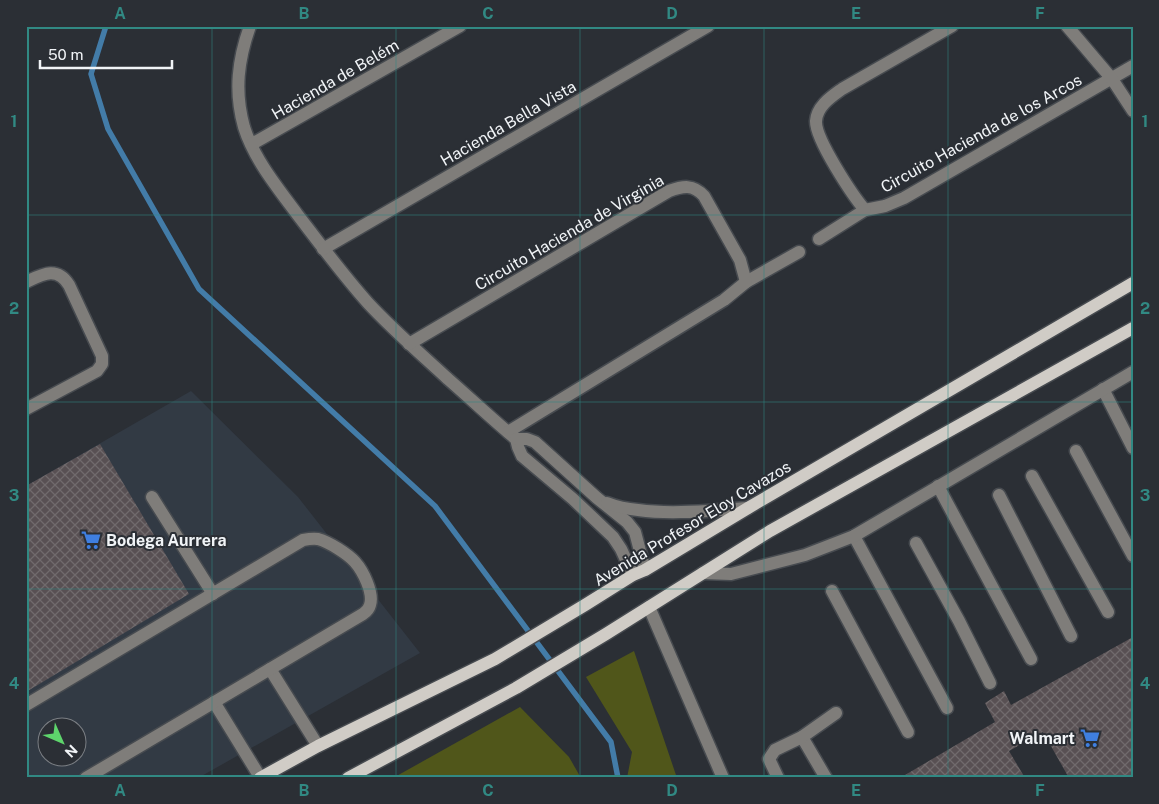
<svg xmlns="http://www.w3.org/2000/svg" width="1159" height="804" font-family="'Public Sans',sans-serif">
	<style>
		.built { fill: #323a44; fill-rule: evenodd }
		.grass { fill: #50561a }
		.lines { fill: none; stroke-linecap: round; stroke-linejoin: round }
		.stream { stroke: #437ca8; stroke-width: 5.5 }
		.building { fill: url(#building-cross-hatch) }
		.minor-casing { stroke: #474b50; stroke-width: 15 }
		.major-casing { stroke: #474b50; stroke-width: 15 }
		.minor { stroke: #7f7d7a; stroke-width: 12 }
		.major { stroke: #d0ccc6; stroke-width: 12 }
		.grid { fill: none; stroke: #318983; stroke-width: 1; stroke-opacity: 0.55 }
		.labels { text-anchor: middle; stroke-width: 4; stroke-linejoin: round; paint-order: stroke }
		.street-label { font-size: 16px; fill: #f1f4f7; stroke: #2b2f35 }
		.poi-label { font-size: 16px; font-weight: bold; fill: #f1f4f7; stroke: #2b2f35; text-anchor: start }
		.neatline { fill: none; stroke: #318983; stroke-width: 2 }
		.grid-label { font-size: 16px; text-anchor: middle; font-weight: bold; fill: #318983 }
	</style>
	<defs>
		<pattern id="building-cross-hatch" width="8" height="8" patternUnits="userSpaceOnUse" patternTransform="scale(1.25)"><rect width="8" height="8" fill="#585053"/><path d="M0 0l8 8M0 8l8-8" fill="none" stroke="#706a6c"/></pattern>
	</defs>
	<rect width="100%" height="100%" fill="#2b2f35"/>
	<path class="built" d="M 191,391 L 298,497 L 420,653 L 198,778 L 26,778 L 26,486 ZM 48,726 L 78,726 L 78,756 L 48,756 Z"/>
	<g class="grass">
		<polygon points="634,651 677,778 627,778 632,752 586,677"/>
		<polygon points="520,707 569,757 581,778 393,778"/>
	</g>
	<g class="lines">
		<polyline class="stream" points="106,26 91,74 108,129 199,289 435,506 611,742 618,778"/>
	</g>
	<g class="building">
		<polygon points="100,444 189,594 26,692 26,486"/>
		<polygon points="1133,637 1133,778 1069,778 1043,732 1009,751 1025,778 900,778 995,722 985,703 1004,691 1011,705"/>
	</g>
	<g class="lines">
		<defs>
			<g id="minor">
				<path d="M 250,26 C 238,60 234,91 244,127 C 254,159 277,187 297,214 C 320,244 343,275 368,303 C 393,330 421,354 448,379 C 471,399 493,420 516,439 L 518,447 L 522,456 L 573,499 L 613,537 L 621,549 L 633,575"/>
				<path d="M 952,26 L 842,89 C 831,97 817,106 816,121 C 815,139 853,196 865,210 L 885,206 L 904,198 L 1133,66"/>
				<polyline points="1067,26 1112,79 1133,111"/>
				<polyline points="252,144 460,26"/>
				<polyline points="819,239 865,210"/>
				<polyline points="323,249 708,26"/>
				<path d="M 26,282 C 43,274 57,266 69,285 L 102,356 L 102,364 L 97,371 L 26,409"/>
				<polyline points="746,282 799,252"/>
				<path d="M 409,344 L 669,191 C 683,186 693,184 704,196 L 740,260 L 746,282 L 724,300 L 508,432"/>
				<polyline points="1103,389 1133,448"/>
				<polyline points="516,439 527,439 535,442 597,498 627,522 635,532 645,570"/>
				<polyline points="1076,451 1133,556"/>
				<polyline points="1032,476 1108,612"/>
				<polyline points="938,486 1031,659"/>
				<polyline points="999,495 1071,636"/>
				<polyline points="152,497 213,594"/>
				<path d="M 607,503 C 617,507 627,509 638,510 C 675,515 712,510 748,508"/>
				<polyline points="854,536 947,708"/>
				<polyline points="916,543 959,621 990,683"/>
				<polyline points="703,573 731,574 805,555 854,536 1133,372"/>
				<polyline points="832,591 908,732"/>
				<polyline points="649,607 723,778"/>
				<polyline points="270,669 318,746"/>
				<polyline points="214,702 260,777"/>
				<path d="M 26,705 L 303,540 C 308,539 313,538 318,539 C 329,542 348,554 355,562 C 363,571 374,593 370,605 C 369,609 366,612 363,614 L 86,778"/>
				<polyline points="802,737 826,778"/>
				<polyline points="778,778 769,759 775,750 802,737 836,713"/>
			</g>
			<g id="major">
				<polyline points="260,778 318,746 495,659 585,605 633,575 645,570 748,508 1133,283"/>
				<polyline points="348,778 516,688 606,634 770,531 1133,328"/>
			</g>
		</defs>
		<use href="#minor" class="minor-casing"/>
		<use href="#major" class="major-casing"/>
		<use href="#minor" class="minor"/>
		<use href="#major" class="major"/>
	</g>
	<path class="grid" d="M 212,26 L 212,778M 396,26 L 396,778M 580,26 L 580,778M 764,26 L 764,778M 948,26 L 948,778M 26,215 L 1133,215M 26,402 L 1133,402M 26,589 L 1133,589"/>
	<defs>
		<symbol id="supermarket-bare" viewBox="-9 -9 18 18"><path d="M-6-5.5h2.5l.6 2H6L4.5 2H-2.5L-4.4-4H-6ZM-1.5 3.2a1.3 1.3 0 1 0 .1 0ZM3 3.2a1.3 1.3 0 1 0 .1 0Z" fill="#3f7fe0" stroke="#2b2f35" stroke-width="2.5" paint-order="stroke"/></symbol>
	</defs>
	<g fill-rule="evenodd">
		<use href="#supermarket-bare" x="77" y="526" width="28" height="28"/>
		<use href="#supermarket-bare" x="1076" y="724" width="28" height="28"/>
	</g>
	<g class="labels">
		<g class="street-label">
			<text transform="translate(335 79) rotate(-30)" y="6">Hacienda de Belém</text>
			<text transform="translate(508 123) rotate(-30)" y="6">Hacienda Bella Vista</text>
			<text transform="translate(981 133) rotate(-29)" y="6">Circuito Hacienda de los Arcos</text>
			<text transform="translate(569 232) rotate(-30)" y="6">Circuito Hacienda de Virginia</text>
			<text transform="translate(692 523) rotate(-31)" y="6">Avenida Profesor Eloy Cavazos</text>
		</g>
		<g class="poi-label">
			<text x="106" y="546">Bodega Aurrera</text>
			<text x="1075" y="744" text-anchor="end">Walmart</text>
		</g>
	</g>
	<rect width="1159" height="804" fill="none" stroke="#2b2f35" stroke-width="55"/>
	<g transform="translate(62 742) rotate(135)"><circle r="24" fill="#2b2f35" stroke="#7a7e83"/>
	<path d="M0-4L9 19L0 12L-9 19Z" fill="#5ed56c"/>
	<text y="-8" font-size="14" font-weight="bold" text-anchor="middle" fill="#f1f4f7">N</text>
	</g>
	<path d="M40 60v8h132v-8" fill="none" stroke="#f1f4f7" stroke-width="2.5"/>
	<text x="48" y="60" font-size="15" fill="#f1f4f7" stroke="#2b2f35" stroke-width="4" paint-order="stroke">50 m</text>
	<rect x="28" y="28" width="1104" height="748" class="neatline"/>
	<g class="grid-label">
		<text x="120" y="19">A</text>
		<text x="304" y="19">B</text>
		<text x="488" y="19">C</text>
		<text x="672" y="19">D</text>
		<text x="856" y="19">E</text>
		<text x="1040" y="19">F</text>
		<text x="14" y="127">1</text>
		<text x="1145" y="127">1</text>
		<text x="14" y="314">2</text>
		<text x="1145" y="314">2</text>
		<text x="14" y="501">3</text>
		<text x="1145" y="501">3</text>
		<text x="14" y="689">4</text>
		<text x="1145" y="689">4</text>
		<text x="120" y="796">A</text>
		<text x="304" y="796">B</text>
		<text x="488" y="796">C</text>
		<text x="672" y="796">D</text>
		<text x="856" y="796">E</text>
		<text x="1040" y="796">F</text>
	</g>
</svg>
